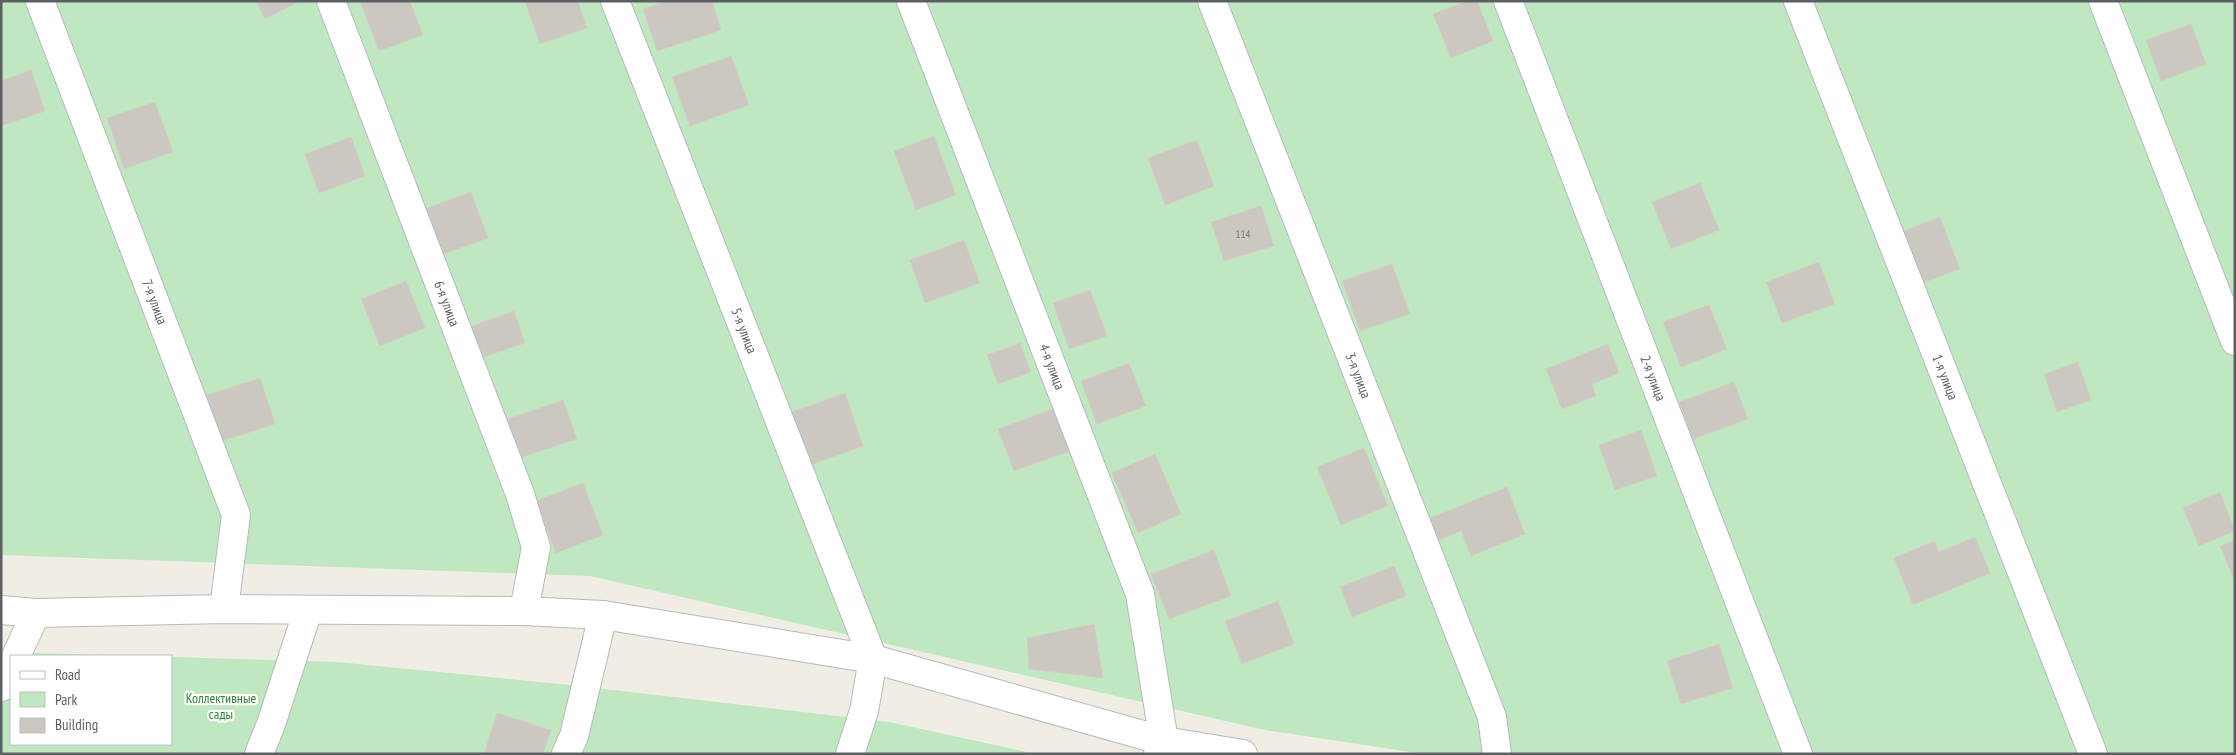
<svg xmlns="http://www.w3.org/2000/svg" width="2236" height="755" font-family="'PT Sans Narrow',sans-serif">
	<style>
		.green { fill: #bfe8c0 }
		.building { fill: #cac8c1; stroke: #d4cfc2 }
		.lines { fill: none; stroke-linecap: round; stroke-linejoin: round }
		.minor-casing { stroke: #b6babe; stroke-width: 30 }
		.minor { stroke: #fff; stroke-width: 28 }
		.labels { text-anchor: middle; stroke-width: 4.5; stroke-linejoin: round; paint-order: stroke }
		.number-label { font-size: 11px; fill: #787a7c }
		.street-label { font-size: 14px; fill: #5c6065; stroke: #fff }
		.park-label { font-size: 14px; fill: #308736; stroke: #fff }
	</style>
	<rect width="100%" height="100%" fill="#efede4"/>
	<g class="green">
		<polygon points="1,1 2235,1 2235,754 1424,754 1265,730 590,576 1,555"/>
		<polygon points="1,652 138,656 11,656 11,744 171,744 171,657 337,662 570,685 889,722 1036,754 1,754"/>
	</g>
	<g class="building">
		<polygon points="256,1 296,1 297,3 265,19"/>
		<polygon points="360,1 410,1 423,35 379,51"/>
		<polygon points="525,1 578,1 587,28 540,44"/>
		<polygon points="667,1 712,1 721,30 657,51 643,9"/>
		<polygon points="1467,1 1477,1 1493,41 1451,58 1433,14"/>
		<polygon points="2191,24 2206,64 2161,81 2146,40"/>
		<polygon points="731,56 749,105 690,126 672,77"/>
		<polygon points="31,70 45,111 1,126 1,81"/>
		<polygon points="155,102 173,152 124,169 107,118"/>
		<polygon points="934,136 956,195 916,210 894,151"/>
		<polygon points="351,137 365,176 319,193 305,154"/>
		<polygon points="1197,140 1214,186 1165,205 1148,158"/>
		<polygon points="1700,183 1719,230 1671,249 1652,202"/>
		<polygon points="471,192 488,238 441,255 424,209"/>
		<polygon points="1261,206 1274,246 1224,261 1211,222"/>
		<polygon points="1940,217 1960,269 1922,283 1901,232"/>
		<polygon points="964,240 980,283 925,303 910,260"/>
		<polygon points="1819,262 1835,304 1782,323 1766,282"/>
		<polygon points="1392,264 1410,314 1360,331 1342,281"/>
		<polygon points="406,281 425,328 380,346 361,299"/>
		<polygon points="1090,290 1107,336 1069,349 1053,303"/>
		<polygon points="1709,305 1727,349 1681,367 1663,322"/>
		<polygon points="514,311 525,343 477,359 466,328"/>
		<polygon points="1020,343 1031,372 998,384 987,355"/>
		<polygon points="1608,344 1619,373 1592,384 1596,396 1562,409 1546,369"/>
		<polygon points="2078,362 2091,400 2057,412 2044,374"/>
		<polygon points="1129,363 1146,406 1097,424 1081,381"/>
		<polygon points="260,378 275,424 216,443 201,397"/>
		<polygon points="1734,382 1748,419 1693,439 1679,402"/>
		<polygon points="845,393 863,446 808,466 789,413"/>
		<polygon points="563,400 577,439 517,459 504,420"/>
		<polygon points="1055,408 1070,451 1014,471 998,429"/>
		<polygon points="1641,430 1657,476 1615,490 1599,445"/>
		<polygon points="1364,448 1388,506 1341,525 1317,467"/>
		<polygon points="1155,454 1181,514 1138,533 1112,473"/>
		<polygon points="583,483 603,535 556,553 536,501"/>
		<polygon points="1507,487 1525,534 1471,556 1461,531 1436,541 1428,519"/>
		<polygon points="2220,492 2235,531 2199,546 2183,508"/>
		<polygon points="1975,537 1990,573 1913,605 1894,558 1935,541 1939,552"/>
		<polygon points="2235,540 2235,582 2220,546"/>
		<polygon points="1214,550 1231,596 1169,619 1151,574"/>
		<polygon points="1394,566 1406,596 1352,617 1340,587"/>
		<polygon points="1278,601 1294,644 1242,664 1225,621"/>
		<polygon points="1094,624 1103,678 1029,669 1027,638"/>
		<polygon points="1719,644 1733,688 1681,704 1667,661"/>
		<polygon points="497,713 551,730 543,754 484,754"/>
	</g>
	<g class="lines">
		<defs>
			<g id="minor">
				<path id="s1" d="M 40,1 L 236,515 L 224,609"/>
				<path id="s2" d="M 331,1 L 520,494 L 536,547 L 524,611"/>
				<path id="s3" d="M 615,1 L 873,659 L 864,711 L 850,754"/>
				<path id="s4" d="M 911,1 L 1140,594 L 1164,741 L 1158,754"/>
				<path id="s5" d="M 1212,1 L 1492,717 L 1497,754"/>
				<path id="s6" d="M 1508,1 L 1798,754"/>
				<path id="s7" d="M 1798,1 L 2093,754"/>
				<polyline points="2103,1 2235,341"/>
				<polyline points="1,610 36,613 224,609 524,611 603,615 873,659 1164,741 1243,754"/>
				<polyline points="16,656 36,613"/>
				<polyline points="1,687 11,666"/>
				<polyline points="259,754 271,724 308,610"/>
				<polyline points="566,754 574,736 603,615"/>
			</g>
		</defs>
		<use href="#minor" class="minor-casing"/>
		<use href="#minor" class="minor"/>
	</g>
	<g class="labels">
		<g class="number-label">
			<text x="1243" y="238">114</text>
		</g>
		<g class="street-label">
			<text dy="5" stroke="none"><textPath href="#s1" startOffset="322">7-я улица</textPath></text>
			<text dy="5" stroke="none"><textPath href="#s2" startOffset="324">6-я улица</textPath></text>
			<text dy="5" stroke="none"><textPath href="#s3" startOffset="354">5-я улица</textPath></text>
			<text dy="5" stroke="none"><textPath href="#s4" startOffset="392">4-я улица</textPath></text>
			<text dy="5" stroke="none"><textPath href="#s5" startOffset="402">3-я улица</textPath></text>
			<text dy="5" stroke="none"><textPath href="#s6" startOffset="404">2-я улица</textPath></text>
			<text dy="5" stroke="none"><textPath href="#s7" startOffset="404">1-я улица</textPath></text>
		</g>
		<g class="park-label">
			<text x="221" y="703">Коллективные<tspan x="221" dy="16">сады</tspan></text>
		</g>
	</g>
	<rect width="2236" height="755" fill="none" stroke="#5c6065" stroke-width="5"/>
	<rect x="10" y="655" width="162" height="90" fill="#ffffff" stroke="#bebfc1"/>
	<rect x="20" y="671" width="25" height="8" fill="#ffffff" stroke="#bebfc1"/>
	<text x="55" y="680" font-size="15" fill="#5c6065">Road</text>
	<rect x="20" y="692" width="25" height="15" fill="#bfe8c0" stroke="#bebfc1"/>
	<text x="55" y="705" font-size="15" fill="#5c6065">Park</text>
	<rect x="20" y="718" width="25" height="15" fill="#cac8c1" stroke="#bebfc1"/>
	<text x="55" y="730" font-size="15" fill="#5c6065">Building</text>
</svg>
